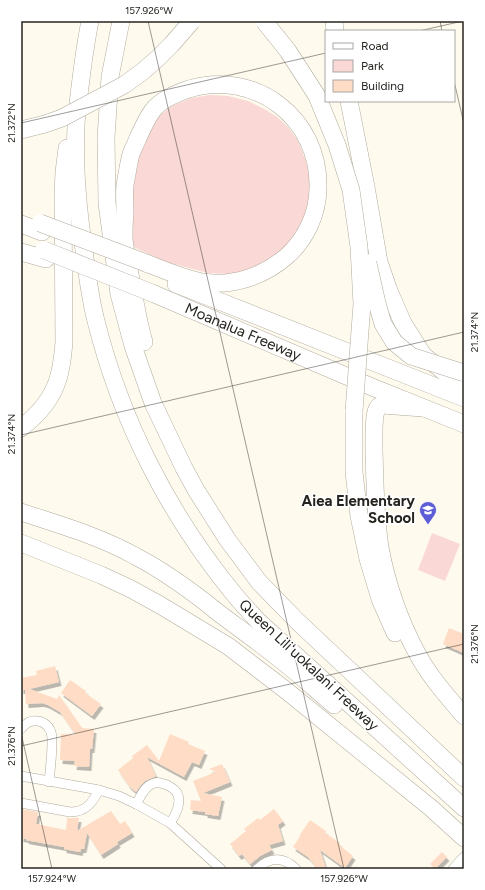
<svg xmlns="http://www.w3.org/2000/svg" width="485" height="890" font-family="Figtree,sans-serif">
	<style>
		.green { fill: #fad8d6 }
		.building { fill: #fedcc5; filter: url(#shadow) }
		.lines { fill: none; stroke-linecap: round; stroke-linejoin: round }
		.minor-casing { stroke: #b0ab9d; stroke-width: 10 }
		.tertiary-casing { stroke: #b0ab9d; stroke-width: 12 }
		.motorway-casing { stroke: #b0ab9d; stroke-width: 18 }
		.minor { stroke: #fff; stroke-width: 9 }
		.tertiary { stroke: #fff; stroke-width: 11 }
		.motorway { stroke: #fff; stroke-width: 17 }
		.motorway-bridge-casing { stroke: #b0ab9d; stroke-width: 18; stroke-linecap: butt }
		.motorway-bridge { stroke: #fff; stroke-width: 17 }
		.ticks { fill: none; stroke: #26241f; stroke-width: 1; stroke-opacity: 0.45 }
		.labels { text-anchor: middle; stroke-width: 3.5; stroke-linejoin: round; paint-order: stroke }
		.street-label { font-size: 15px; fill: #26241f; stroke: #fff }
		.poi-label { font-size: 15px; font-weight: bold; fill: #26241f; stroke: #fff; text-anchor: end }
		.neatline { fill: none; stroke: #26241f; stroke-width: 1.5 }
		.ticks-label { font-size: 10px; text-anchor: middle; fill: #26241f }
	</style>
	<defs>
		<filter id="shadow"><feDropShadow dx="2.5" dy="4" stdDeviation="0" flood-color="#0004"/></filter>
	</defs>
	<rect width="100%" height="100%" fill="#fffaee"/>
	<g class="green">
		<polygon points="210,95 228,96 248,101 266,110 277,117 288,127 298,141 301,148 306,161 309,175 310,198 303,225 281,253 251,270 228,274 208,273 166,262 127,244 127,184 154,120 172,106 191,98"/>
		<polygon points="432,533 460,544 445,581 418,570"/>
	</g>
	<g class="building">
		<polygon points="449,628 464,634 464,653 443,644"/>
		<polygon points="55,666 59,682 29,689 57,699 59,695 82,728 94,729 92,749 90,749 89,767 74,766 75,761 60,760 61,734 76,735 60,712 48,705 42,703 26,704 25,690 21,690 21,678 37,675 36,671"/>
		<polygon points="70,680 86,691 85,693 101,704 92,716 61,693"/>
		<polygon points="170,734 189,742 188,744 205,751 199,765 192,762 184,777 171,770 147,757 156,776 145,781 140,786 136,792 129,786 118,770 133,758 132,756 147,745 159,761"/>
		<polygon points="222,764 230,782 203,793 222,797 218,816 205,814 205,812 190,810 191,800 201,801 193,781 216,772 209,769"/>
		<polygon points="21,809 38,812 36,824 66,830 67,818 79,818 77,831 111,811 120,824 125,821 132,833 117,842 118,844 101,855 87,833 84,849 81,849 80,852 64,849 64,847 26,840 27,839 21,838"/>
		<polygon points="274,809 283,821 278,825 283,841 269,845 272,850 260,856 250,864 242,854 239,856 230,844 246,831 244,829 258,818 260,820"/>
		<polygon points="310,820 326,831 325,833 340,843 339,845 353,856 345,868 320,850 326,869 315,869 314,864 308,857 293,847 301,835 299,836"/>
		<polygon points="442,852 447,857 435,869 430,864"/>
	</g>
	<g class="lines">
		<defs>
			<g id="minor">
				<path d="M 21,729 C 25,724 30,720 37,721 C 43,721 49,726 51,732 C 54,742 50,770 49,782"/>
				<polyline points="21,776 99,790 119,796 136,804 170,823 221,869"/>
				<path d="M 21,803 L 70,812 C 86,812 92,803 99,790"/>
				<path d="M 136,804 C 140,798 144,787 152,784 C 157,781 162,783 167,785 C 171,787 175,789 177,793 C 182,802 176,815 170,823"/>
				<path d="M 257,869 C 269,857 283,856 296,869"/>
			</g>
			<polyline id="tertiary" points="454,869 464,858"/>
			<g id="motorway">
				<path d="M 90,21 C 85,46 82,70 79,95 C 78,106 76,117 76,127 C 74,168 78,210 84,250 C 87,274 90,298 96,321 C 121,421 169,515 234,594 C 242,604 250,612 258,621 L 464,808"/>
				<polyline points="121,21 110,77 106,138 107,203 119,294 133,346 153,403 184,468 196,490 227,539 259,582 296,620 464,778"/>
				<polyline points="334,21 335,31"/>
				<polyline points="349,101 366,187 379,262 389,291 403,323 423,355 464,388"/>
				<polyline points="21,224 42,232"/>
				<polyline points="21,252 46,259"/>
				<polyline points="176,284 464,398"/>
				<path id="s1" d="M 152,293 L 372,387 L 464,424"/>
				<path d="M 144,342 C 138,321 135,301 131,280 C 129,266 125,252 124,238 C 124,230 124,221 125,213 C 125,204 124,194 125,185 C 126,179 127,174 128,168 C 129,163 130,158 131,154 C 133,149 136,143 138,138 C 142,129 147,118 153,110 C 161,100 177,93 189,89 C 256,69 320,119 318,188 C 318,213 306,239 287,256 C 264,276 233,287 202,282 C 183,278 164,270 146,263"/>
				<path d="M 423,408 L 382,405 C 379,406 379,406 377,409 C 373,416 374,441 374,450 C 375,483 375,515 380,547 C 386,582 400,622 417,653 C 429,676 447,696 464,716"/>
				<polyline points="354,411 354,472 359,516 368,559 380,599 395,633"/>
				<path d="M 21,428 C 38,415 52,399 58,379 C 62,367 63,354 64,342 L 63,195 L 64,172 L 67,148"/>
				<path d="M 21,512 C 60,525 99,536 135,556 C 166,572 193,592 220,614 C 240,629 261,644 281,660 C 299,674 316,690 334,705"/>
				<polyline points="21,543 101,575 131,589 160,605 228,646 283,688 431,808 464,838"/>
			</g>
		</defs>
		<use href="#minor" class="minor-casing"/>
		<use href="#tertiary" class="tertiary-casing"/>
		<use href="#motorway" class="motorway-casing"/>
		<use href="#minor" class="minor"/>
		<use href="#tertiary" class="tertiary"/>
		<use href="#motorway" class="motorway"/>
		<defs>
			<g id="motorway-bridge">
				<polyline points="264,21 288,51 317,96 337,145 351,190 359,247 362,304 354,411"/>
				<polyline points="21,130 45,124 62,118 124,85 142,72 158,58 172,44 192,21"/>
				<polyline points="40,223 146,263"/>
				<polyline points="44,250 152,293"/>
				<polyline points="368,263 377,303 383,324 394,342 411,356 464,373"/>
			</g>
		</defs>
		<use href="#motorway-bridge" class="motorway-bridge-casing"/>
		<use href="#motorway-bridge" class="motorway-bridge"/>
	</g>
	<path class="ticks" d="M 148,21 L 344,869M 440,21 L 442,31M 419,31 L 463,21M 454,81 L 464,124M 21,123 L 326,53M 21,435 L 464,332M 21,733 L 52,869M 21,746 L 464,644"/>
	<defs>
		<symbol id="school-pin" viewBox="-11 -11 22 30"><path d="M0 17L-7.5 6A9.5 9.5 0 1 1 7.5 6Z" fill="#5d5ed6" stroke="#fff"/><path d="M0-5L7-2L0 1L-7-2ZM-4 1L0 2.5L4 1V4Q0 6-4 4Z" fill="#fff"/></symbol>
	</defs>
	<g fill-rule="evenodd">
		<use href="#school-pin" x="418" y="500" width="20" height="27"/>
	</g>
	<g class="labels">
		<g class="street-label">
			<text dy="5" stroke="none"><textPath href="#s1" startOffset="99">Moanalua Freeway</textPath></text>
			<text transform="translate(309 665) rotate(43)" y="5">Queen Liliʻuokalani Freeway</text>
		</g>
		<g class="poi-label">
			<text x="415" y="506">Aiea Elementary<tspan x="415" dy="17">School</tspan></text>
		</g>
	</g>
	<rect width="485" height="890" fill="none" stroke="#ffffff" stroke-width="44"/>
	<rect x="325" y="30" width="130" height="72" fill="#ffffff" stroke="#a8a7a5"/>
	<rect x="333" y="43" width="20" height="6" fill="#ffffff" stroke="#a8a7a5"/>
	<text x="361" y="50" font-size="12" fill="#26241f">Road</text>
	<rect x="333" y="60" width="20" height="12" fill="#fad8d6" stroke="#a8a7a5"/>
	<text x="361" y="70" font-size="12" fill="#26241f">Park</text>
	<rect x="333" y="80" width="20" height="12" fill="#fedcc5" stroke="#a8a7a5"/>
	<text x="361" y="90" font-size="12" fill="#26241f">Building</text>
	<rect x="22" y="22" width="441" height="846" class="neatline"/>
	<g class="ticks-label">
		<text x="149" y="14">157.926°W</text>
		<text transform="translate(11 123) rotate(-90)" y="4">21.372°N</text>
		<text transform="translate(474 332) rotate(-90)" y="4">21.374°N</text>
		<text transform="translate(11 434) rotate(-90)" y="4">21.374°N</text>
		<text transform="translate(474 644) rotate(-90)" y="4">21.376°N</text>
		<text transform="translate(11 746) rotate(-90)" y="4">21.376°N</text>
		<text x="52" y="882">157.924°W</text>
		<text x="344" y="882">157.926°W</text>
	</g>
</svg>
